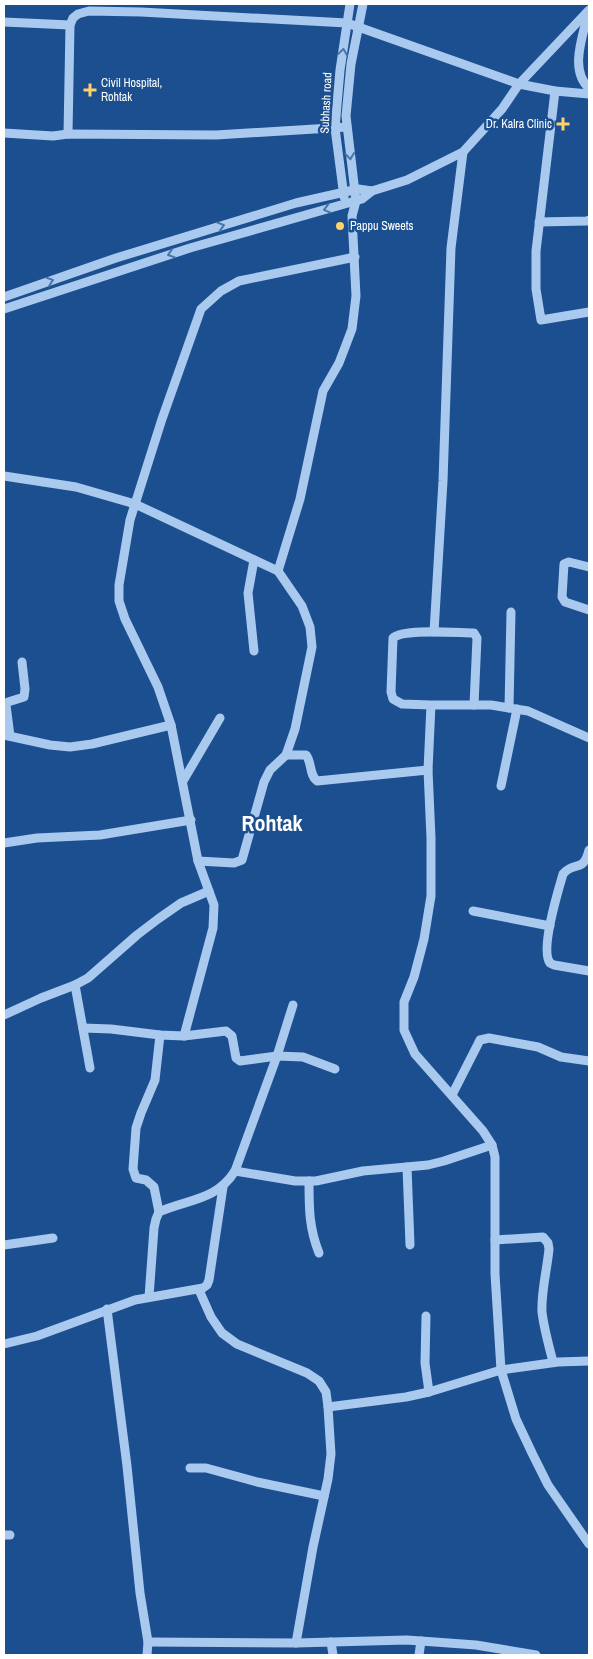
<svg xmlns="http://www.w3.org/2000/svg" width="593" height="1659" font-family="'Archivo Narrow',sans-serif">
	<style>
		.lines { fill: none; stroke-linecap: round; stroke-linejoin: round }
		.minor { stroke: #a9c9ee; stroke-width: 9 }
		.oneway { stroke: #4674ac }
		.poi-dot { fill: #ffd166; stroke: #1b4f8f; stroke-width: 2 }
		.labels { text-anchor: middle; stroke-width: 5; stroke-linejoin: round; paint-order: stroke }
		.poi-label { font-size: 12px; fill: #fff; stroke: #1b4f8f; text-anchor: start }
		.street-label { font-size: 12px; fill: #fff; stroke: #1b4f8f }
		.town-label { font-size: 22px; font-weight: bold; fill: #fff; stroke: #1b4f8f }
	</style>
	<rect width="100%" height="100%" fill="#1b4f8f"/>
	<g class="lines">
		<g class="minor">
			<path d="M 588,13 C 583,36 569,70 589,88"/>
			<polyline points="4,22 70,25"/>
			<polyline points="555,91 536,251 536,289 541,320 589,312"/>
			<polyline points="4,133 53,136 68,134 216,135 347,127"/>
			<polyline points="68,134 70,25 73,18 78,14 89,11 141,12 347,23 519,84 555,91 589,94"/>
			<polyline points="344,197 335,128 340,70 350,4"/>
			<polyline points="539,222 587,221 589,220"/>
			<polyline points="4,297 116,258 296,203 358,189 372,191"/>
			<polyline points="4,309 190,248 362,199 372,191 407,180 463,152 502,109 519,84 589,10"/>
			<polyline points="4,476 76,487 135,504 278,571"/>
			<polyline points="254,560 248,593 254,651"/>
			<polyline points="589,567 569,562 564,564 562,597 565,602 589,610"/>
			<polyline points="434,632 443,481 451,248 463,152"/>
			<path d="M 431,705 L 402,704 L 393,699 L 391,692 L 393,638 C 403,628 458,633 474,633 L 477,638 L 474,705 L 431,705 L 428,770 L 431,838 L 431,896 L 424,939 L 414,977 L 404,1002 L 404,1030 L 415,1054 L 483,1131 L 492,1145 L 495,1157 L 495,1274 L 501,1370 L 516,1419 L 532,1453 L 548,1485 L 589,1544"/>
			<polyline points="474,705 491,705 528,711 589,738"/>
			<polyline points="509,708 511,612"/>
			<polyline points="4,735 50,745 70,747 92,744 171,725"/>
			<polyline points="10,736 6,705 8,702 24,697 25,689 22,662"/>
			<path d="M 286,755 L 306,755 C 312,762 309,775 317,781 L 428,770"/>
			<polyline points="183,781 220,718"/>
			<polyline points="501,786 517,709"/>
			<polyline points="4,843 37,838 100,835 191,820"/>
			<path d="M 589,850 C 583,874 574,860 563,874 C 558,891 540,950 550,963 L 554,965 L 589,971"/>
			<polyline points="198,861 234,863 242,860 264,782 270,770 286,755 295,729 312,647 310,627 302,606 278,571 300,499 323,391 339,363 352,329 356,296 352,216 356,201 346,116 351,64 363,4"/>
			<polyline points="473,911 550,926"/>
			<polyline points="75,985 90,1068"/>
			<polyline points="4,1015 41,998 75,985 88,978 137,935 158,919 181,903 209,891"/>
			<polyline points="83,1028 111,1029 160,1035 184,1036 226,1031 232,1036 236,1058 240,1061 277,1056 303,1057 335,1069"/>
			<polyline points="184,1036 213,928 214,905 198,861 171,725 158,687 125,619 119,601 119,585 130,520 162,419 201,309 221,291 239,281 355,257"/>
			<polyline points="452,1095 478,1044 480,1040 489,1038 538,1047 561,1057 589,1061"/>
			<polyline points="407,1167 410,1245"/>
			<polyline points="235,1171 277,1056 293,1005"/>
			<path d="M 309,1181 C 309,1208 309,1228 319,1253"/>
			<polyline points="159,1212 154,1187 146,1180 136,1178 133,1169 136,1128 141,1113 155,1080 160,1035"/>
			<path d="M 495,1240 L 543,1237 L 548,1243 L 549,1249 C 547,1270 541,1292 542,1312 C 544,1329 549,1346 553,1362"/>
			<polyline points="4,1245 53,1238"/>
			<polyline points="199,1290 211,1317 222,1333 237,1344 307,1373 319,1381 326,1392 328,1407 331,1454 328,1479 313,1547 296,1643"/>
			<path d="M 149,1297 L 154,1228 L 156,1219 L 159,1212 C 188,1199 216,1201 235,1171 L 295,1181 L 316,1181 L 363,1171 L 428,1165 L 444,1161 L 492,1145"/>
			<polyline points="107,1309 127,1466 140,1593 148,1642 147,1655"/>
			<polyline points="426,1316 425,1363 429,1392"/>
			<polyline points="4,1344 37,1336 135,1300 203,1288 207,1285 209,1280 223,1187"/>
			<polyline points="328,1407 406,1397 429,1392 501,1370 558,1362 589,1361"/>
			<polyline points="190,1468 206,1468 257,1482 324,1496"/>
			<polyline points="4,1535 10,1535"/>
			<polyline points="148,1642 296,1643 407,1640 476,1645 536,1655"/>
			<polyline points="331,1642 333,1655"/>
			<polyline points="419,1655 421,1641"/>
		</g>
	</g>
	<defs><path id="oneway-chevron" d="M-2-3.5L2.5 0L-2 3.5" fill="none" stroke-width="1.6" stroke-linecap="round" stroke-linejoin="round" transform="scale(1.25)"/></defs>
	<g class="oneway">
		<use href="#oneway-chevron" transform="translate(343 52) rotate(-82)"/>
		<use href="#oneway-chevron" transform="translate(350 156) rotate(84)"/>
		<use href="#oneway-chevron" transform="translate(327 209) rotate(165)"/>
		<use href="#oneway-chevron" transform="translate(221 226) rotate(-17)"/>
		<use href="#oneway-chevron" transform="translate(171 254) rotate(162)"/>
		<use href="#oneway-chevron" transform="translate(50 281) rotate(-19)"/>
	</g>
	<g class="poi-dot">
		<path d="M87.5 82.5h5v5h5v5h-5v5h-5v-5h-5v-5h5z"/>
		<path d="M560.5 116.5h5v5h5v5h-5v5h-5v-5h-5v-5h5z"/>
		<circle cx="340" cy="226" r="5"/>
	</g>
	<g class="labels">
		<g class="poi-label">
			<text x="101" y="87">Civil Hospital,<tspan x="101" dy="14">Rohtak</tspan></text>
			<text x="552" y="128" text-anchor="end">Dr. Kalra Clinic</text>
			<text x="350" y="230">Pappu Sweets</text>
		</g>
		<g class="street-label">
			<text transform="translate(326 103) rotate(-87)" y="4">Subhash road</text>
		</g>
		<g class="town-label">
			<text x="272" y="831">Rohtak</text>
		</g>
	</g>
	<rect width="593" height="1659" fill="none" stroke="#ffffff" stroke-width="10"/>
</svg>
